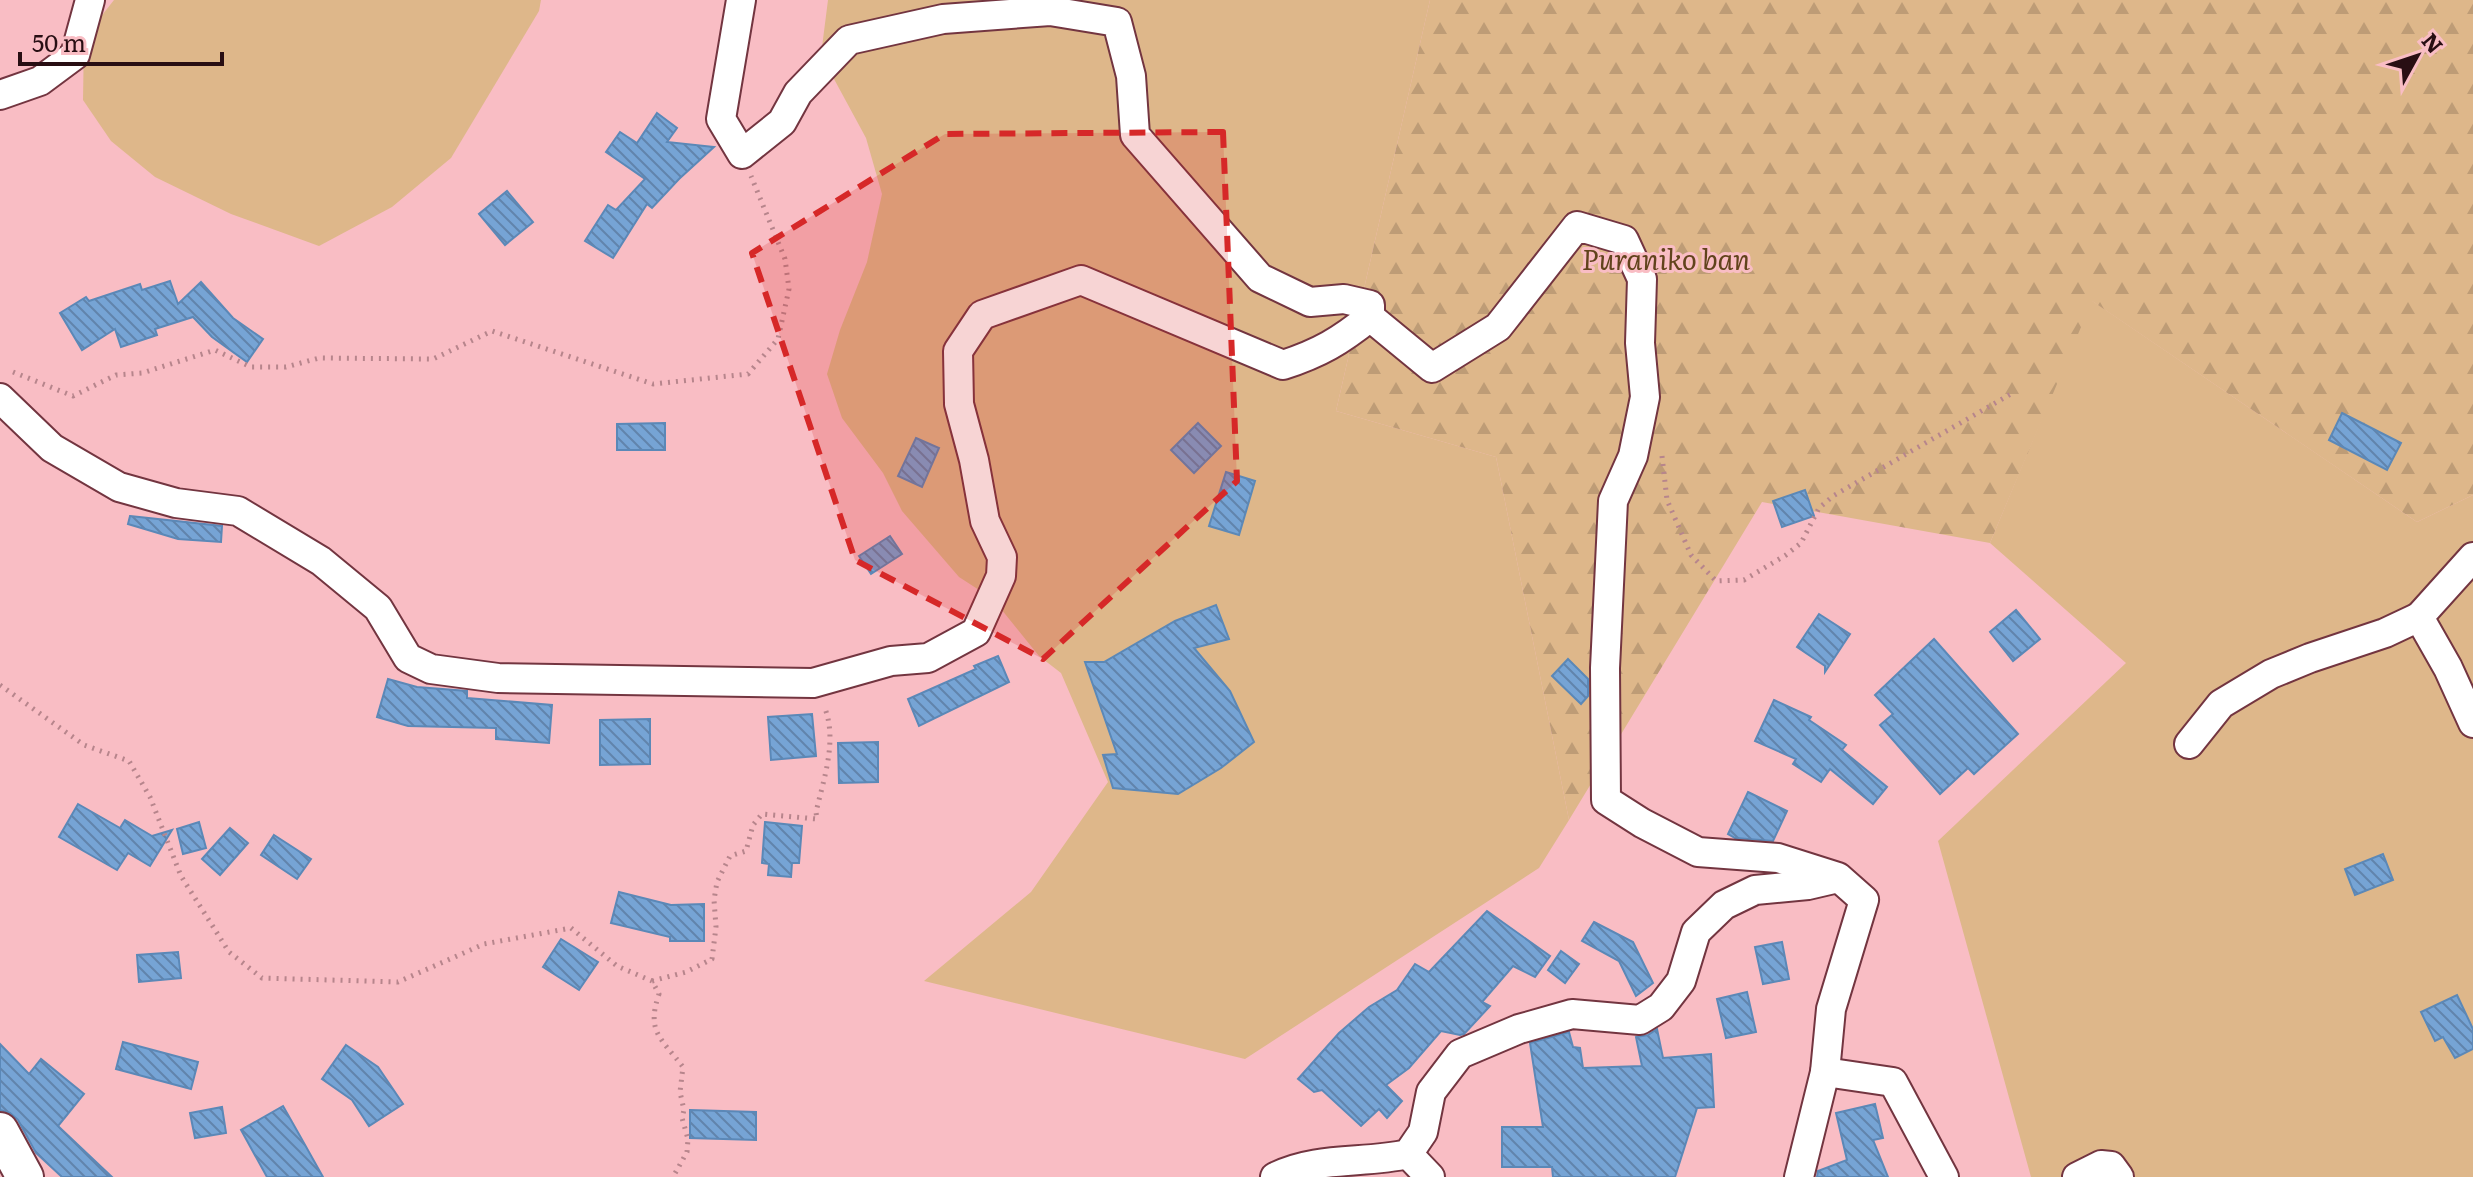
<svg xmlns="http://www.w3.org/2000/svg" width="2473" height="1177" font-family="Literata,serif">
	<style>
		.green { fill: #deb78a }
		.forest { fill: url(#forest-firs) }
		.building { fill: url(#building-back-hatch); stroke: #5b88b7; stroke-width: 2 }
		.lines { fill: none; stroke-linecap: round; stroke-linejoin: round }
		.minor-casing { stroke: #733540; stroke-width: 32 }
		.tertiary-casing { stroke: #733540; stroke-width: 40 }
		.path { stroke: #b7858c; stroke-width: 5; stroke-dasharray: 2 6; stroke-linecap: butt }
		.minor { stroke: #fff; stroke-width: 28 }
		.tertiary { stroke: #fff; stroke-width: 36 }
		.marked { fill: #d62828; fill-opacity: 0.2; stroke: #d62828; stroke-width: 6; stroke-dasharray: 16 10; stroke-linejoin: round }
		.labels { text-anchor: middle; stroke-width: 6; stroke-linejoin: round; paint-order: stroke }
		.park-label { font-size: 28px; font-style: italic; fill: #61431c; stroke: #f9bdc4 }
	</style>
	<defs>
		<pattern id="forest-firs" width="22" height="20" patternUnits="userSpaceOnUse" patternTransform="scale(2)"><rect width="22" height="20" fill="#deb78a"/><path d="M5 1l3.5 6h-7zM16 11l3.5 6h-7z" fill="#be9c76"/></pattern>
		<pattern id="building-back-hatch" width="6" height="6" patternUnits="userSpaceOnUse" patternTransform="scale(2)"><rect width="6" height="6" fill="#76a4d5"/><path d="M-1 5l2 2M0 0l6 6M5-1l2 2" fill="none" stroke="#6184ac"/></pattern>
	</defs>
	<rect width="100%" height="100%" fill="#f9bdc4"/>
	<g class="green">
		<polygon points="114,0 541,0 539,11 451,158 392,207 319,246 231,214 155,177 111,141 83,100 84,38"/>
		<polygon points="828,0 1430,0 1336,411 1496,457 1569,820 1539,868 1245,1059 924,981 1031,892 1108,782 1061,673 1039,656 993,599 959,577 902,511 883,473 842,418 827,374 840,330 867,262 882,194 866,138 821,55"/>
		<polygon points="2091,300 2417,522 2473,495 2473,1177 2031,1177 1938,841 2126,663 1990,543"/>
	</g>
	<polygon class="forest" points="1430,0 2473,0 2473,495 2417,522 2092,301 1990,543 1762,502 1569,820 1496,457 1336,411"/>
	<g class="building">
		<polygon points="657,113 677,128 667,142 714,147 679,179 652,208 647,204 613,258 585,241 608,205 616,210 645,179 606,152 620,132 637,143"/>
		<polygon points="507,191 533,222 505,245 479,214"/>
		<polygon points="170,281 178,304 201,282 233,318 263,339 247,362 212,337 193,317 155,329 157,335 121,347 115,329 82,350 60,313 86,297 89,301 140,284 142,290"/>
		<polygon points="2342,413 2401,443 2387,470 2329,440"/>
		<polygon points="665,423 665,450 617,450 617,424"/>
		<polygon points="1198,423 1221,446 1194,473 1171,450"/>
		<polygon points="916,438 939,448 922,487 898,476"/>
		<polygon points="1226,472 1255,481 1239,535 1209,526"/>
		<polygon points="1805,490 1814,516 1782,527 1773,501"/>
		<polygon points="130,516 222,526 221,542 178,539 128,524"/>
		<polygon points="890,536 902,554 871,574 859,556"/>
		<polygon points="1216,605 1229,639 1194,648 1230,691 1254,742 1221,768 1178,794 1113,788 1103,755 1117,754 1085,662 1104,662 1175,621"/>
		<polygon points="2016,610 2040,639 2013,661 1990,632"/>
		<polygon points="1819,614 1850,634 1825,672 1825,666 1797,647"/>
		<polygon points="1934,639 2018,734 1974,774 1968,768 1940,794 1880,725 1893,714 1875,695"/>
		<polygon points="998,656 1009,682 919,726 908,699 976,669 974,666"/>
		<polygon points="1568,659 1588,679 1588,696 1581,704 1552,676"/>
		<polygon points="388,679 417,687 467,691 467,698 552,705 549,743 496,739 496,728 408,726 377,717"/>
		<polygon points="1774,700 1811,717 1809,720 1846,745 1842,750 1887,787 1873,804 1830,769 1821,782 1793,764 1796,759 1755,741"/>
		<polygon points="812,714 816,756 771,760 768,717"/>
		<polygon points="650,719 650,764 600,765 600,720"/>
		<polygon points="878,742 878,782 839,783 838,743"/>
		<polygon points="1748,792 1787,811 1773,841 1735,838 1728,834"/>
		<polygon points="78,804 120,828 125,820 152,836 172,830 150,866 128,853 117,870 59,837"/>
		<polygon points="199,822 206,848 183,854 177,829"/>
		<polygon points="765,822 802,826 799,863 792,863 791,877 768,875 769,864 762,863"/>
		<polygon points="230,828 248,843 220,875 202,859"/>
		<polygon points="274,835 311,859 297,879 261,855"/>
		<polygon points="2383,854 2393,880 2355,895 2345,869"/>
		<polygon points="619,892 671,905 704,904 704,941 670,941 670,937 611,923"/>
		<polygon points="1487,911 1550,956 1535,977 1513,966 1482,1002 1490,1006 1464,1034 1460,1035 1441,1031 1409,1068 1386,1085 1402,1101 1387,1118 1379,1109 1361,1126 1322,1090 1314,1092 1298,1079 1339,1033 1369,1007 1397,990 1415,964 1429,972"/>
		<polygon points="1594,922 1633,942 1653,983 1636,996 1619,961 1582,941"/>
		<polygon points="561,939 598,962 579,990 543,967"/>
		<polygon points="1782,942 1789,979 1763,984 1755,947"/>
		<polygon points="1561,951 1579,964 1565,983 1548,970"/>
		<polygon points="178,952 181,978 139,982 137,955"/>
		<polygon points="1747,992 1756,1032 1726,1038 1717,999"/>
		<polygon points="2457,995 2473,1029 2473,1049 2455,1058 2443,1037 2435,1041 2421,1012"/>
		<polygon points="1657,1029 1663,1058 1711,1054 1714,1107 1697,1108 1675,1177 1553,1177 1552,1167 1502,1167 1502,1127 1543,1127 1530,1043 1569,1032 1573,1047 1580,1048 1583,1068 1642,1066 1636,1037 1648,1035"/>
		<polygon points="123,1042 198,1062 191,1089 116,1069"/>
		<polygon points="0,1044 29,1074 41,1059 84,1094 58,1126 112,1177 62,1177 36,1153 18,1120 10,1113 0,1110"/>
		<polygon points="346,1045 378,1067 403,1104 369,1126 352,1100 322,1079"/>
		<polygon points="1875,1104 1883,1138 1873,1140 1888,1177 1817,1177 1818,1171 1847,1160 1836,1113"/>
		<polygon points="283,1106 300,1136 323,1177 267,1177 241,1130"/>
		<polygon points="222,1107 226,1133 195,1138 190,1113"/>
		<polygon points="690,1110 756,1112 756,1140 690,1138"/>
	</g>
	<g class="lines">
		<defs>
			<g id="minor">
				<polyline points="741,0 721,119 742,154 782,122 798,93 849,40 943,19 1050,11 1117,22 1131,76 1135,135 1260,278 1310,302 1344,299 1370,305 1370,317"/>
				<polyline points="0,95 40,81 75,55 90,0"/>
				<path d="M 0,398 L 52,448 L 119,487 L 176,503 L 238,511 L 321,561 L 378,608 L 408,658 L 431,669 L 498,678 L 813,683 L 891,661 L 928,658 L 976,632 L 1001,576 L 1002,557 L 985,521 L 974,460 L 959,404 L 958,351 L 982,315 L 1081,280 L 1283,365 C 1320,353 1340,341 1370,317 L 1432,368 L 1498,327 L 1577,226 L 1624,240 L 1642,279 L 1640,343 L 1645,397 L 1633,456 L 1613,501 L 1605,668 L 1606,800 L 1642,823 L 1698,852 L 1778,858 L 1838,877 L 1864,900 L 1831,1009 L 1825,1072 L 1799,1177"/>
				<polyline points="2473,557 2419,617 2448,668 2473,723"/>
				<polyline points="2189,744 2221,704 2271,674 2310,658 2385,633 2419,617"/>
				<polyline points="1825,1072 1893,1082 1944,1177"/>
				<polyline points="1408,1154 1430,1177"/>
				<path d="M 1275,1177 C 1317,1156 1363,1164 1408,1154 L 1423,1132 L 1431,1092 L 1460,1054 L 1519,1029 L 1572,1014 L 1640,1020 L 1661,1007 L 1681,981 L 1696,932 L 1724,905 L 1755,890 L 1808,885 L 1838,878"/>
				<polyline points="2077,1177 2101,1165 2111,1166 2119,1177"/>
			</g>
			<polyline id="tertiary" points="0,1131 25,1177"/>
		</defs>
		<use href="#minor" class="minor-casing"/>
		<use href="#tertiary" class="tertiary-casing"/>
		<g class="path">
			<polyline points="13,372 73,396 116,375 142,373 215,350 251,367 286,367 319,358 433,359 492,331 653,384 748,374 778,339 789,289 785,259 751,176"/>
			<polyline points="1662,456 1667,500 1691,555 1716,581 1744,580 1786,555 1801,543 1819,508 1833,496 2011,394"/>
			<path d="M 0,685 L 84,745 L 129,761 L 150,797 L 181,876 L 229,952 L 262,978 L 398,982 L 484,944 L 571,928 L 617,966 L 652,981 L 659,994 C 646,1032 661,1038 683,1067 L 680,1092 L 684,1110 L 682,1118 L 688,1139 L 687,1152 L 673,1177"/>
			<path d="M 652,981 L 686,972 L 712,959 L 716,927 L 714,900 L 717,882 L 730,856 L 746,851 L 753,825 L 762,814 L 817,819 L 816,812 C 824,778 838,739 824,706"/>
		</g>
		<use href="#minor" class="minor"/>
		<use href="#tertiary" class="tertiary"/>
	</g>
	<path class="marked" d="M 1223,132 L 1237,481 L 1043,659 L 855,560 L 752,253 L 945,134 Z"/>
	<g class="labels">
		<g class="park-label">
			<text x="1666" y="270">Puraniko ban</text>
		</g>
	</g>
	<g transform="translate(2417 56) rotate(50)" stroke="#f9bdc4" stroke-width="6" paint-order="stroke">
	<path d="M0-6L14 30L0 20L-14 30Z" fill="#280e13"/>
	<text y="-12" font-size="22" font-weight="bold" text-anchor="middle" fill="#280e13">N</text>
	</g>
	<path d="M20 52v12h202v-12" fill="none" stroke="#280e13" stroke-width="4"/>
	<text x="32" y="52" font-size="24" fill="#280e13" stroke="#f9bdc4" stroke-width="6" paint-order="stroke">50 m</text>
</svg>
